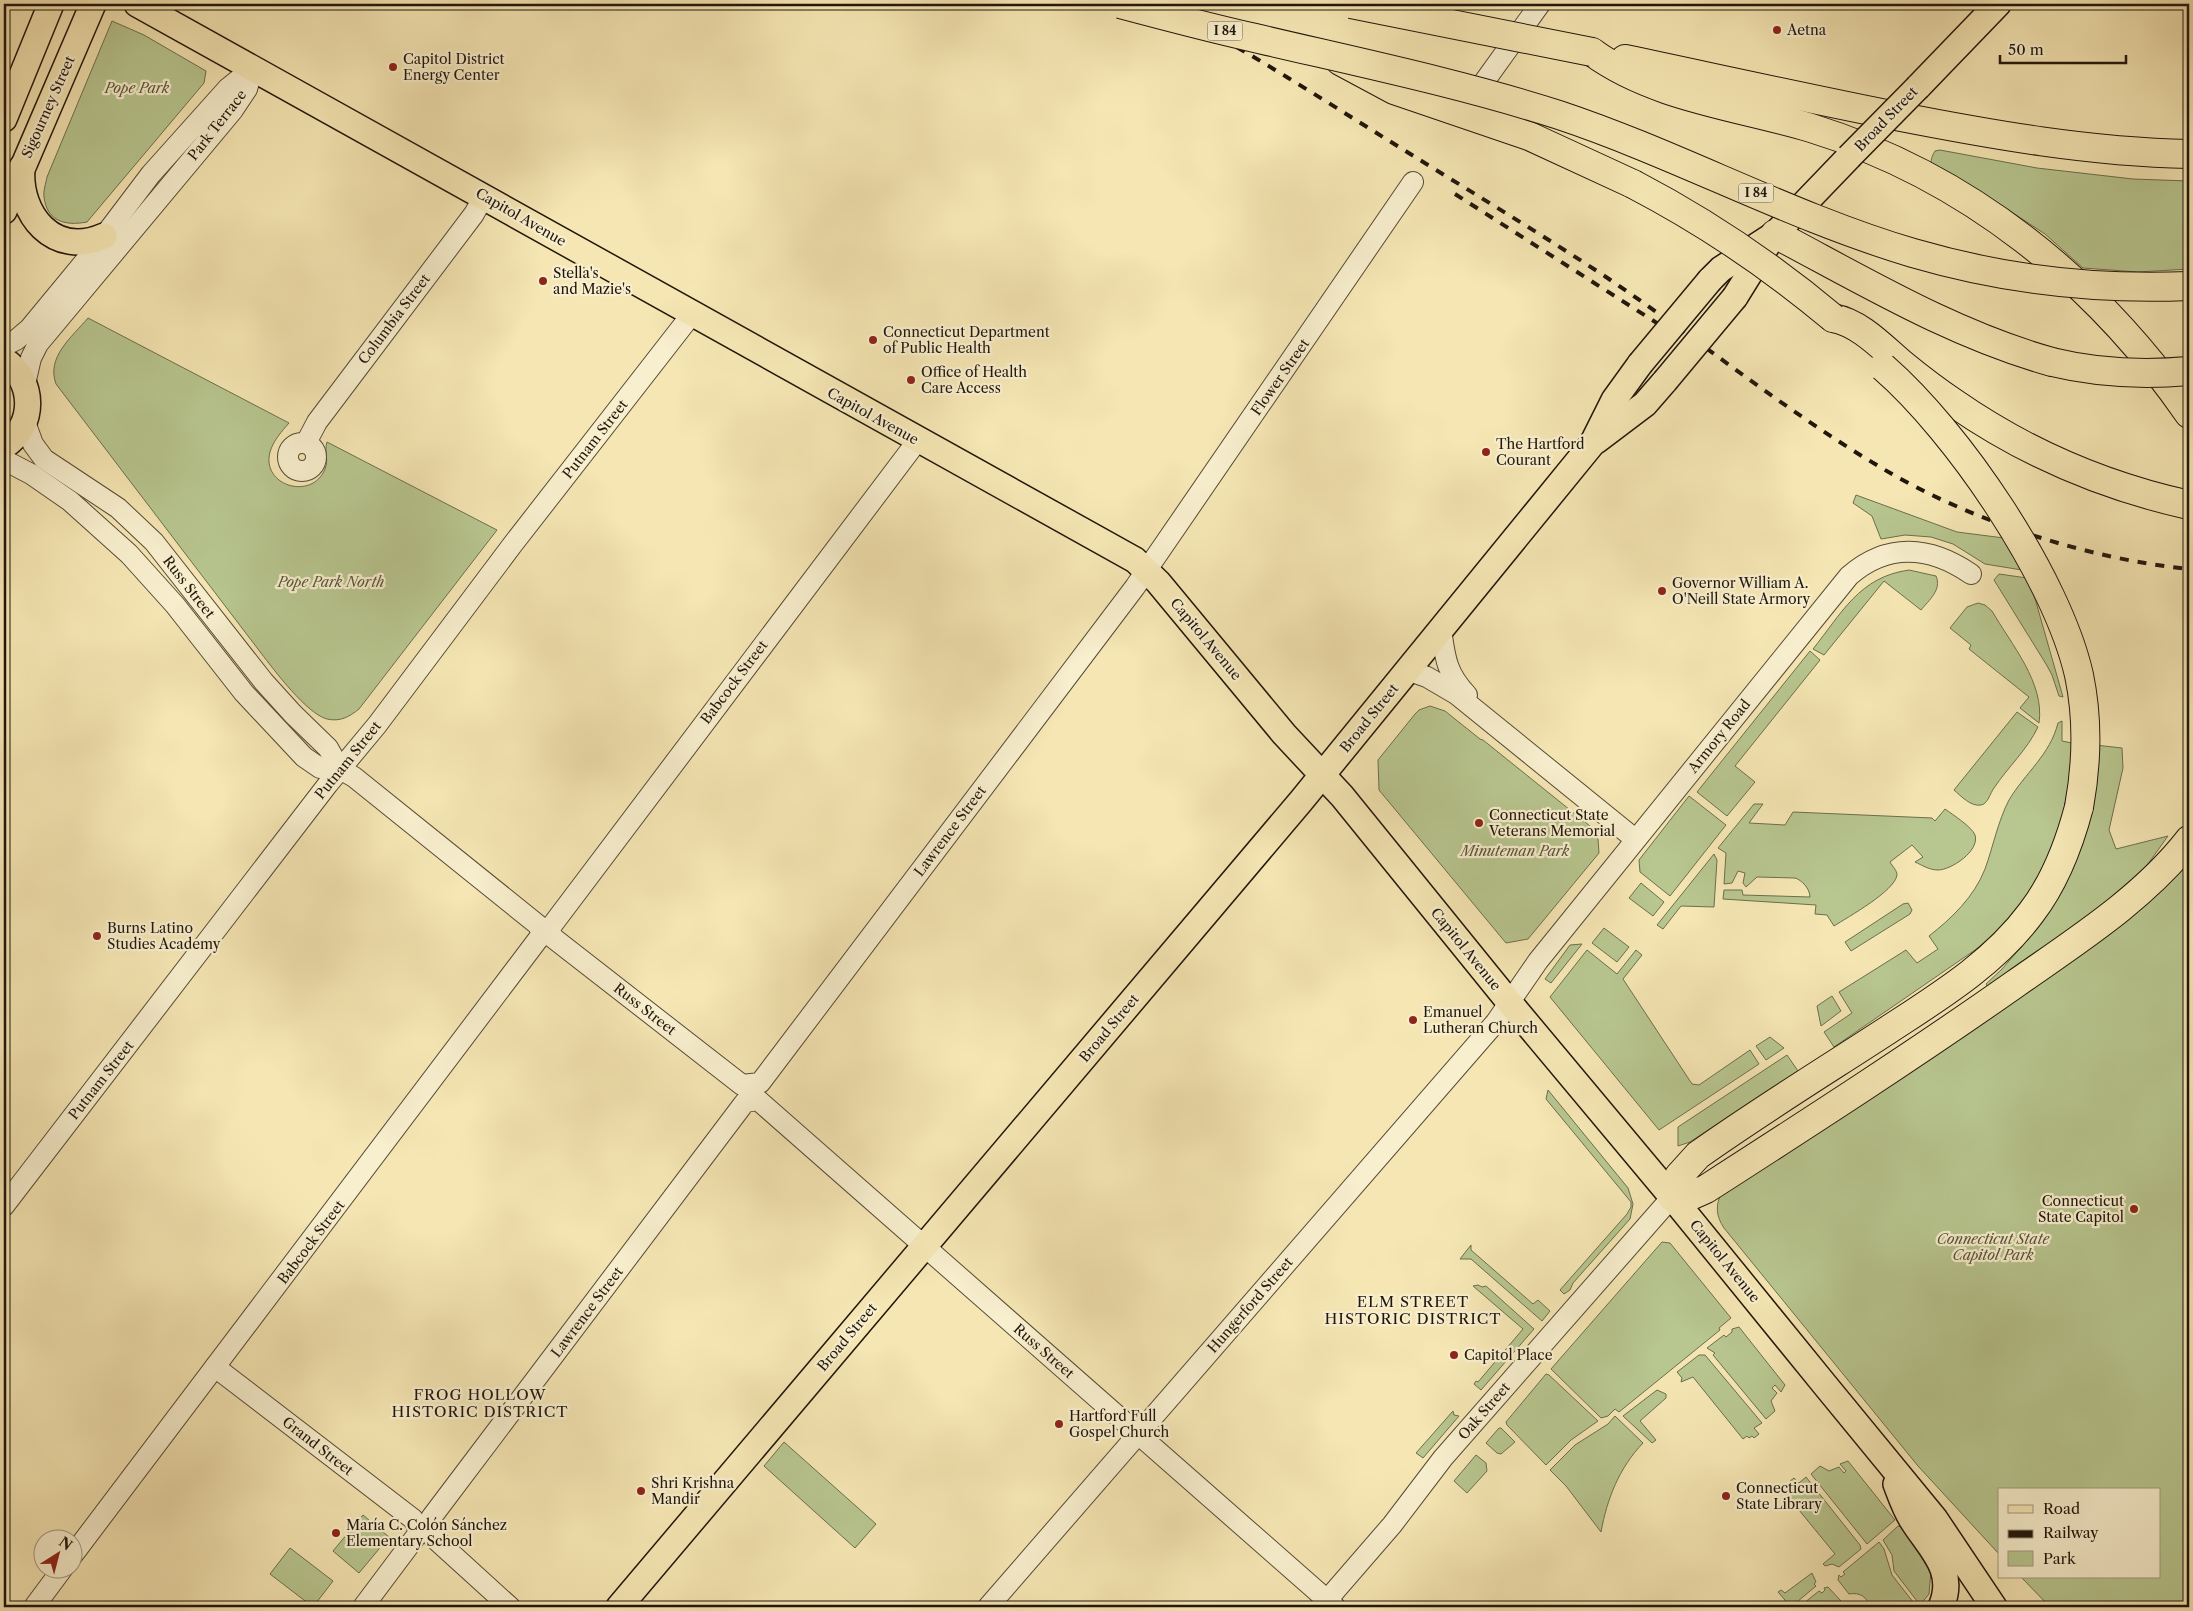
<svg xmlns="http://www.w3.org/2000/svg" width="2193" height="1611" font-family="'Libre Caslon Text',serif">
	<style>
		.green { fill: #b8c68f; stroke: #6c6e4e }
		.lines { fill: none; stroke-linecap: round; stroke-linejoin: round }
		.minor-casing { stroke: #564a36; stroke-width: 22 }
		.major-casing { stroke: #21160c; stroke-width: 28 }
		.highway-casing { stroke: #21160c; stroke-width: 30 }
		.minor { stroke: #f8efce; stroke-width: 20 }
		.major { stroke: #f5e6b3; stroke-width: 25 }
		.highway { stroke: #f5e6b3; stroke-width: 28 }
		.rail { stroke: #21160c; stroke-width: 4; stroke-dasharray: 9 9; stroke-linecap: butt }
		.major-bridge-casing { stroke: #21160c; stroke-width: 28; stroke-linecap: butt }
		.highway-bridge-casing { stroke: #21160c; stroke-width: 30; stroke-linecap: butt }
		.major-bridge { stroke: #f5e6b3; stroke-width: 25 }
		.highway-bridge { stroke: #f5e6b3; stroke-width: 28 }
		.poi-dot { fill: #8f2418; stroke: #f8efce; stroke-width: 2 }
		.labels { text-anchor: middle; stroke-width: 4.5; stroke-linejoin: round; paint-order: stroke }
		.shield { fill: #f8efce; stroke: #625746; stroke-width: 1 }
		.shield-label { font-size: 12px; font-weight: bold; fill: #21160c }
		.poi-label { font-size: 14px; fill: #21160c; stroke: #f8efce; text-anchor: start }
		.park-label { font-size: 14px; font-style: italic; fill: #56543a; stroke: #f8efce }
		.street-label { font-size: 14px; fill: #21160c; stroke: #f8efce }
		.neighbourhood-label { font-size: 15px; letter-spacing: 1px; fill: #21160c; stroke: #f8efce }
	</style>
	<rect width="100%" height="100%" fill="#f5e6b3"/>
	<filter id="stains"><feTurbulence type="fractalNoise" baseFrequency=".004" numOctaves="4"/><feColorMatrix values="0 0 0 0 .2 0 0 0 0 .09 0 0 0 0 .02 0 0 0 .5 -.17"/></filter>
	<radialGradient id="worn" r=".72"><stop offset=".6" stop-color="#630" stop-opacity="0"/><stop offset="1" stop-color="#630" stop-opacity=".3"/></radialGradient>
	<g class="green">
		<path d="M 112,21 L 144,35 L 206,71 L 204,83 L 87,222 C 66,226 47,222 44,197 C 43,191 46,183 47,177 Z"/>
		<path d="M 1940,150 L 2037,168 L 2133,179 L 2189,181 L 2189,269 L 2138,272 L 2083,268 L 2045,234 L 1975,188 L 1932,166 C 1930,161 1932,156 1935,151 Z"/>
		<path d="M 88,318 L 289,423 C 282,431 273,441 270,452 C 261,486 312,501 325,469 C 329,460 324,451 327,442 L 497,530 L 359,709 C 349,717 340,722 327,719 C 307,714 274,670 261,653 L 56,384 C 46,357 72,337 88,318 Z"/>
		<polygon points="1856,495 1957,532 2004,538 2022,570 1985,564 1953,544 1931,537 1905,535 1881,539 1872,516 1853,503"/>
		<path d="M 1909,570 L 1936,576 C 1942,590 1929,600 1921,610 L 1884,581 L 1824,655 L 1813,649 C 1842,613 1859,577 1909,570 Z"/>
		<polygon points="1999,574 2027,578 2032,588 2063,697 2059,696 2052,675 2046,664 1994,580"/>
		<path d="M 1978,603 L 1985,605 L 1992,611 C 2011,644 2045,683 2039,723 L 2020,708 L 2029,697 L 1969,649 L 1971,645 L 1950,628 L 1967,607 Z"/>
		<polygon points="1810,651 1820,660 1735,766 1755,782 1727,816 1697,792"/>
		<polygon points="1430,706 1445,711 1480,739 1483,740 1590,826 1589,830 1598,839 1599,853 1528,939 1506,943 1379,790 1378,760 1415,714 1419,710"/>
		<path d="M 2017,712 L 2038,727 C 2027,750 2008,767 1994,788 C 1990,793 1988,804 1981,805 C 1971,807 1961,796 1954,790 Z"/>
		<path d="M 2062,721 L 2062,741 L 2072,743 C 2074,825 2039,900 1975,950 L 1834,1047 L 1824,1032 L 1852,1013 L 1839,992 L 1906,950 L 1917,963 L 1938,949 L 1929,936 C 1952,918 1974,897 1985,869 C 1993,847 1998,821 2009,800 C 2025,773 2050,755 2058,723 Z"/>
		<polygon points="2095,745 2122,748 2123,768 2109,830 2116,849 2168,836 2143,871 2108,901 1989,989 1986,984 2002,969 2030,937 2048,908"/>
		<polygon points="1689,796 1726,825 1670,896 1640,872 1639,860"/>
		<path d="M 1754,804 L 1763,804 L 1749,823 L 1785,825 L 1793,812 L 1932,818 L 1935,821 L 1945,809 C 1952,814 1972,827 1975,835 C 1980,851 1951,870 1938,870 C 1929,870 1922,865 1915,862 L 1923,857 L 1912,845 L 1890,862 C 1892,866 1897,870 1897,875 C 1895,891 1848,917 1834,926 L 1827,915 L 1815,914 L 1816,905 L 1723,899 L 1724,890 L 1742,890 L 1743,895 L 1810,897 C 1810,889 1802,880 1795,878 L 1757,877 L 1746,887 L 1743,883 L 1745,873 L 1738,871 L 1732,883 L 1724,884 L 1726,853 L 1718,848 Z"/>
		<polygon points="1714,854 1717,860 1714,907 1681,906 1663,929 1657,925"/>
		<path d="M 2189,860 L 2189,1601 L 2182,1607 L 2050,1607 L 2021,1577 L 2159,1577 L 2159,1490 L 1999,1490 L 1999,1554 L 1918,1466 L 1724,1228 C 1716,1216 1715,1205 1722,1192 Z"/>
		<polygon points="1641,883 1664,902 1653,916 1629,898"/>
		<polygon points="1908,903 1912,910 1910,914 1851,951 1845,942 1903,904"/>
		<polygon points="1604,928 1629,947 1617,962 1592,943"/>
		<polygon points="1582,944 1551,983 1545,979 1570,945"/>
		<polygon points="1587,950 1617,974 1636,950 1642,955 1623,979 1692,1084 1699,1085 1750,1050 1759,1064 1659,1130 1550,997"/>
		<polygon points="1832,996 1841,1011 1821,1026 1817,1006"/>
		<polygon points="1770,1037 1784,1048 1766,1060 1756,1046"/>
		<polygon points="1787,1055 1798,1071 1690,1142 1678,1146 1678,1127"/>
		<polygon points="1548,1090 1628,1188 1633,1204 1630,1219 1573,1283 1570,1290 1564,1294 1560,1290 1627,1214 1631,1207 1631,1202 1546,1099"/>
		<polygon points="1662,1242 1670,1243 1731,1318 1719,1328 1720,1330 1619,1412 1615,1409 1608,1416 1601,1418 1551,1369"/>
		<polygon points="1471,1245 1471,1250 1533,1304 1538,1300 1550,1311 1542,1321 1471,1259 1460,1259"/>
		<polygon points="1478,1285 1482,1287 1486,1286 1534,1329 1481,1390 1474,1384 1476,1381 1478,1382 1523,1329 1473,1286"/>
		<polygon points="1739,1327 1785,1385 1781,1392 1775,1385 1772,1388 1777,1393 1771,1401 1775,1411 1766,1419 1713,1355 1715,1353 1707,1348 1724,1335 1726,1337 1732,1332 1732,1329"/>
		<polygon points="1699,1355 1705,1355 1762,1423 1754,1428 1759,1434 1754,1438 1752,1436 1749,1438 1747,1436 1743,1439 1693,1377 1681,1382 1682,1378 1677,1372"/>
		<polygon points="1546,1374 1549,1375 1598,1421 1571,1440 1546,1465 1507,1425 1506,1422"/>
		<polygon points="1657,1390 1666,1394 1666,1398 1640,1421 1656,1440 1652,1443 1623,1416"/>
		<polygon points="1453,1411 1454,1415 1459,1416 1423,1458 1416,1453"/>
		<path d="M 1615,1416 L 1643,1443 C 1619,1468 1607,1499 1601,1532 L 1566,1486 L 1550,1470 L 1575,1445 L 1608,1424 Z"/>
		<polygon points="1499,1428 1501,1428 1515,1442 1501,1454 1497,1453 1486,1443"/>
		<polygon points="784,1442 876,1524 855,1548 764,1466"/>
		<polygon points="1476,1455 1486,1463 1487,1471 1467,1493 1454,1481"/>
		<polygon points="1848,1461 1895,1520 1867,1544 1811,1474 1820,1466 1829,1471 1839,1467 1844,1473 1846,1471 1840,1464"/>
		<polygon points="1806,1477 1860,1545 1861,1549 1839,1567 1832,1564 1825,1566 1823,1564 1835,1554 1785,1493 1790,1489 1788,1486 1792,1484 1790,1481 1794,1478 1799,1483"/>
		<polygon points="363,1515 389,1537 359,1573 333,1551"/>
		<polygon points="1898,1526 1902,1527 1931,1571 1929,1594 1920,1605 1894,1571 1892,1555 1883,1540"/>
		<path d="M 1879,1542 L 1884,1549 L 1892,1575 L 1917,1607 L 1870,1607 C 1867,1597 1860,1592 1849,1594 L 1838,1580 L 1839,1575 L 1841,1577 L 1845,1574 L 1843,1572 Z"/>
		<polygon points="290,1548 333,1581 313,1607 270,1574"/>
		<polygon points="1812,1573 1816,1582 1814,1584 1816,1586 1791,1607 1778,1592 1781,1590 1785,1593"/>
		<polygon points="1828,1587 1841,1601 1838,1607 1799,1607 1819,1591 1822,1593 1825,1590 1824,1588"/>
	</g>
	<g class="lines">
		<defs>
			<g id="minor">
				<polyline points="1479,89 1540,4"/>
				<polyline points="4,346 16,340 29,329 86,260 151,174 228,88 253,68"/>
				<polyline points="25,384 31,358 38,344 233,110 247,89 253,68"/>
				<polyline points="25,422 33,444 44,459 118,508 154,542 264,682 293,714 328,748 340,769"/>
				<polyline points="918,440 550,928 552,937 742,1085 760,1083 1135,587 1413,182"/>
				<circle cx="302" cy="457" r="14"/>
				<polyline points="306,443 317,422 474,214 484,196"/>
				<polyline points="4,460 31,474 70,501 129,554 175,605 244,693 304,757 320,768 340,769 354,777 538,925 542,934 72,1556"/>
				<path d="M 1441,629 C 1445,657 1446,673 1467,695"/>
				<polyline points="1407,670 1427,677 1456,694 1635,839"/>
				<polyline points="4,1206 328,784 377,725 513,544 692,314"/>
				<polyline points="215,1367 413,1519 418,1527 417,1535 363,1607"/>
				<polyline points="34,1607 63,1568"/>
				<polyline points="510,1607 433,1537 430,1528 431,1518 742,1106 745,1102 758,1100 1335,1607"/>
				<path d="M 988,1607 L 1496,1022 L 1538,961 L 1849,576 C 1888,542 1930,546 1971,574"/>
				<polyline points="1321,1607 1392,1525 1443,1458 1672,1197"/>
			</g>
			<g id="major">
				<polyline points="137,4 1135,560 1158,582 1284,734 1342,796 1509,1002 1672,1197 1825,1385 1935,1519 1994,1607"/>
				<polyline points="1918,87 1998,4"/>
				<polyline points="4,119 51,4"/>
				<path d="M 22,167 C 18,215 54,258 104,236"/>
				<polyline points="4,211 93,4"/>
				<polyline points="1710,280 1721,269 1775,234 1849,157"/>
				<polyline points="1735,297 1768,244"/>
				<path d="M 4,360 C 35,380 36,426 4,446"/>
				<polyline points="1596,441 1645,404 1665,381"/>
				<path d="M 1896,1484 C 1901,1497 1905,1509 1912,1520 C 1930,1549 1957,1570 1941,1607"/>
				<polyline points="619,1607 1301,801 1592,444 1614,400 1640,364"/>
			</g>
			<g id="highway">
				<path d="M 1592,52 C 1655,98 1738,106 1811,128 C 1967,176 2097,281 2189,414"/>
				<path d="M 1625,59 C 1715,78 1805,98 1896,116 C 1993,135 2090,152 2189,154"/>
				<polyline points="1340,61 1394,90 1529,136 1633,184"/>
				<path d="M 1775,234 C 1864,281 1954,335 2052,362"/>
				<path d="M 1833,318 C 1860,323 1882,347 1902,364 C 1919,378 1936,391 1954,403 C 2026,453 2103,486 2189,505"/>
				<path d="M 2079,807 C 2069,845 2055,882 2031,913 C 1994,963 1940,996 1888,1030 C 1825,1071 1760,1111 1698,1155 L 1679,1176 L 1672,1197 L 1688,1197 L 1706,1189 C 1810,1122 1914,1055 2015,984 C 2076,941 2143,899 2189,840"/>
			</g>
		</defs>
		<use href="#minor" class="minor-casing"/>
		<use href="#major" class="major-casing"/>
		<use href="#highway" class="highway-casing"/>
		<use href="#minor" class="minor"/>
		<use href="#major" class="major"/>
		<use href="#highway" class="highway"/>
		<g class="rail">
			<path d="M 1158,4 C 1241,46 1320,98 1399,147 C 1468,190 1538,232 1606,277 C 1698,339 1784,410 1880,467 C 1968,520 2087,559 2189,569"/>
			<polyline points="1455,194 1685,341"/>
		</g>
		<defs>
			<g id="major-bridge">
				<polyline points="1849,157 1918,87"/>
				<polyline points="1640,364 1710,280"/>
				<polyline points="1665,381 1735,297"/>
			</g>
			<g id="highway-bridge">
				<path d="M 1120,4 C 1165,16 1210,28 1255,38 C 1357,62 1459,83 1559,115 C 1679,155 1791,217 1913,253 C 2002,279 2097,290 2189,286"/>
				<polyline points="1351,4 1592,52"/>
				<path d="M 1633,184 C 1704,221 1771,266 1833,318"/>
				<path d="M 2052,362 C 2097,373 2143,375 2189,371"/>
				<path d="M 1883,367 C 1958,432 2057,578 2079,675 C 2088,718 2087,763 2079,807"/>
			</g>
		</defs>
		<use href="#major-bridge" class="major-bridge-casing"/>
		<use href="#highway-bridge" class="highway-bridge-casing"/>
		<use href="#major-bridge" class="major-bridge"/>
		<use href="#highway-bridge" class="highway-bridge"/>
	</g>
	<g class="poi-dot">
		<circle cx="1777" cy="30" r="5"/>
		<circle cx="393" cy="67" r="5"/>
		<circle cx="543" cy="281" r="5"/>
		<circle cx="873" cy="340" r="5"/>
		<circle cx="911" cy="380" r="5"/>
		<circle cx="1486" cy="452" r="5"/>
		<circle cx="1662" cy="591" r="5"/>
		<circle cx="1479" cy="823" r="5"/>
		<circle cx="97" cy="936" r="5"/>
		<circle cx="1413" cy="1020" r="5"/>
		<circle cx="2134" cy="1209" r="5"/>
		<circle cx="1454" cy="1355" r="5"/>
		<circle cx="1059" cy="1424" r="5"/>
		<circle cx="641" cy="1491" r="5"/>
		<circle cx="1726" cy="1496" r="5"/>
		<circle cx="336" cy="1533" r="5"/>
	</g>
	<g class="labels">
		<g class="shield">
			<rect x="1207.5" y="21.5" width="35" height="19" rx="4"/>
			<rect x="1738.5" y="183.5" width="35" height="19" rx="4"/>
		</g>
		<g class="shield-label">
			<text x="1225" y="35">I 84</text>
			<text x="1756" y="197">I 84</text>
		</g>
		<g class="poi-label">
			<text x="1787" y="35">Aetna</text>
			<text x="403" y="64">Capitol District<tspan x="403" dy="16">Energy Center</tspan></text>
			<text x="553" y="278">Stella's<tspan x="553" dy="16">and Mazie's</tspan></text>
			<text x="883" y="337">Connecticut Department<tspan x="883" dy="16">of Public Health</tspan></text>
			<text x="921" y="377">Office of Health<tspan x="921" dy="16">Care Access</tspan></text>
			<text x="1496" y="449">The Hartford<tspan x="1496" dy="16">Courant</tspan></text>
			<text x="1672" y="588">Governor William A.<tspan x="1672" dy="16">O'Neill State Armory</tspan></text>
			<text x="1489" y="820">Connecticut State<tspan x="1489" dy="16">Veterans Memorial</tspan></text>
			<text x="107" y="933">Burns Latino<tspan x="107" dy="16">Studies Academy</tspan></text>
			<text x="1423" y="1017">Emanuel<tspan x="1423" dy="16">Lutheran Church</tspan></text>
			<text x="2124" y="1206" text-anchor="end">Connecticut<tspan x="2124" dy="16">State Capitol</tspan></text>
			<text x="1464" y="1360">Capitol Place</text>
			<text x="1069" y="1421">Hartford Full<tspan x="1069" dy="16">Gospel Church</tspan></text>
			<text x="651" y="1488">Shri Krishna<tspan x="651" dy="16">Mandir</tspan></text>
			<text x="1736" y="1493">Connecticut<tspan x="1736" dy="16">State Library</tspan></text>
			<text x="346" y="1530">María C. Colón Sánchez<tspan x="346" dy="16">Elementary School</tspan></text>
		</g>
		<g class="park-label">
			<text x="137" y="93">Pope Park</text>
			<text x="331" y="587">Pope Park North</text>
			<text x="1515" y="856">Minuteman Park</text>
			<text x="1993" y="1244">Connecticut State<tspan x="1993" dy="16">Capitol Park</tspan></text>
		</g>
		<g class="street-label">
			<text transform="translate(48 107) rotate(-66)" y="5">Sigourney Street</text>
			<text transform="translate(1886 119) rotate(-46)" y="5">Broad Street</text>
			<text transform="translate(217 125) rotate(-52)" y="5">Park Terrace</text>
			<text transform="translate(521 217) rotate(30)" y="5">Capitol Avenue</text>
			<text transform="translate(394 319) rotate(-53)" y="5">Columbia Street</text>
			<text transform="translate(1280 377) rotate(-55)" y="5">Flower Street</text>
			<text transform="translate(873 416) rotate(29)" y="5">Capitol Avenue</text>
			<text transform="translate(595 439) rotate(-52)" y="5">Putnam Street</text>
			<text transform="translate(189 587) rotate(52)" y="5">Russ Street</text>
			<text transform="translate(1206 639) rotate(50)" y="5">Capitol Avenue</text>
			<text transform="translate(734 682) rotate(-53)" y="5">Babcock Street</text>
			<text transform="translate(1369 718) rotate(-51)" y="5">Broad Street</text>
			<text transform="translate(1719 736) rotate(-51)" y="5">Armory Road</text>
			<text transform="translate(348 760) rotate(-51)" y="5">Putnam Street</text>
			<text transform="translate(950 831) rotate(-53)" y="5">Lawrence Street</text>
			<text transform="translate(1466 949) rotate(51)" y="5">Capitol Avenue</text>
			<text transform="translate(645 1009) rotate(38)" y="5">Russ Street</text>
			<text transform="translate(1109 1028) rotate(-50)" y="5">Broad Street</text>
			<text transform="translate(101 1080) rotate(-52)" y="5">Putnam Street</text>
			<text transform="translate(311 1242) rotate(-53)" y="5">Babcock Street</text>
			<text transform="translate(1725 1261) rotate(51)" y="5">Capitol Avenue</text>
			<text transform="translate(1250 1305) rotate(-49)" y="5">Hungerford Street</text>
			<text transform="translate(587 1312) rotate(-53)" y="5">Lawrence Street</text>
			<text transform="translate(847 1337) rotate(-50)" y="5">Broad Street</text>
			<text transform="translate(1044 1351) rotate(41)" y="5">Russ Street</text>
			<text transform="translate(1484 1411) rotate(-49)" y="5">Oak Street</text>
			<text transform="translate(318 1446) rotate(38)" y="5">Grand Street</text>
		</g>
		<g class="neighbourhood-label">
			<text x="1413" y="1307">ELM STREET<tspan x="1413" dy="17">HISTORIC DISTRICT</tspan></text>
			<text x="480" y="1400">FROG HOLLOW<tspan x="480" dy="17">HISTORIC DISTRICT</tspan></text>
		</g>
	</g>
	<rect width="2193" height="1611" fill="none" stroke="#f5e6b3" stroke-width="20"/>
	<rect x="5" y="5" width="2183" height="1601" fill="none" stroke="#21160c" stroke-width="2.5"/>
	<rect x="10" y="10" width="2173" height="1591" fill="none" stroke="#21160c"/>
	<rect x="1998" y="1488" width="162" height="90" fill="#f8efce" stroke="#a29880"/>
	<rect x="2008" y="1505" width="25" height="8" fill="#f5e6b3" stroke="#a29880"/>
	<text x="2043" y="1514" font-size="15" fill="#21160c">Road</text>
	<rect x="2008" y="1530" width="25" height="8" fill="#21160c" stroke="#a29880"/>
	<text x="2043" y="1538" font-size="15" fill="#21160c">Railway</text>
	<rect x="2008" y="1551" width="25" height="15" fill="#b8c68f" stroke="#a29880"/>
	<text x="2043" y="1564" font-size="15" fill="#21160c">Park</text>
	<g transform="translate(58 1554) rotate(36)"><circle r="24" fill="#f8efce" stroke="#a29880"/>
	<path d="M0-4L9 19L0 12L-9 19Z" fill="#8f2418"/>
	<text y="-8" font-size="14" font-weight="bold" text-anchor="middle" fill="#21160c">N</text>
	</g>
	<path d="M2000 55v8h126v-8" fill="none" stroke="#21160c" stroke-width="2.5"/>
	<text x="2008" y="55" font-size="15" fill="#21160c" stroke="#f8efce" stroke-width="4" paint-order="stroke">50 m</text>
	<rect width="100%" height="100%" filter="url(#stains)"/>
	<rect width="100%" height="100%" fill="url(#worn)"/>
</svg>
